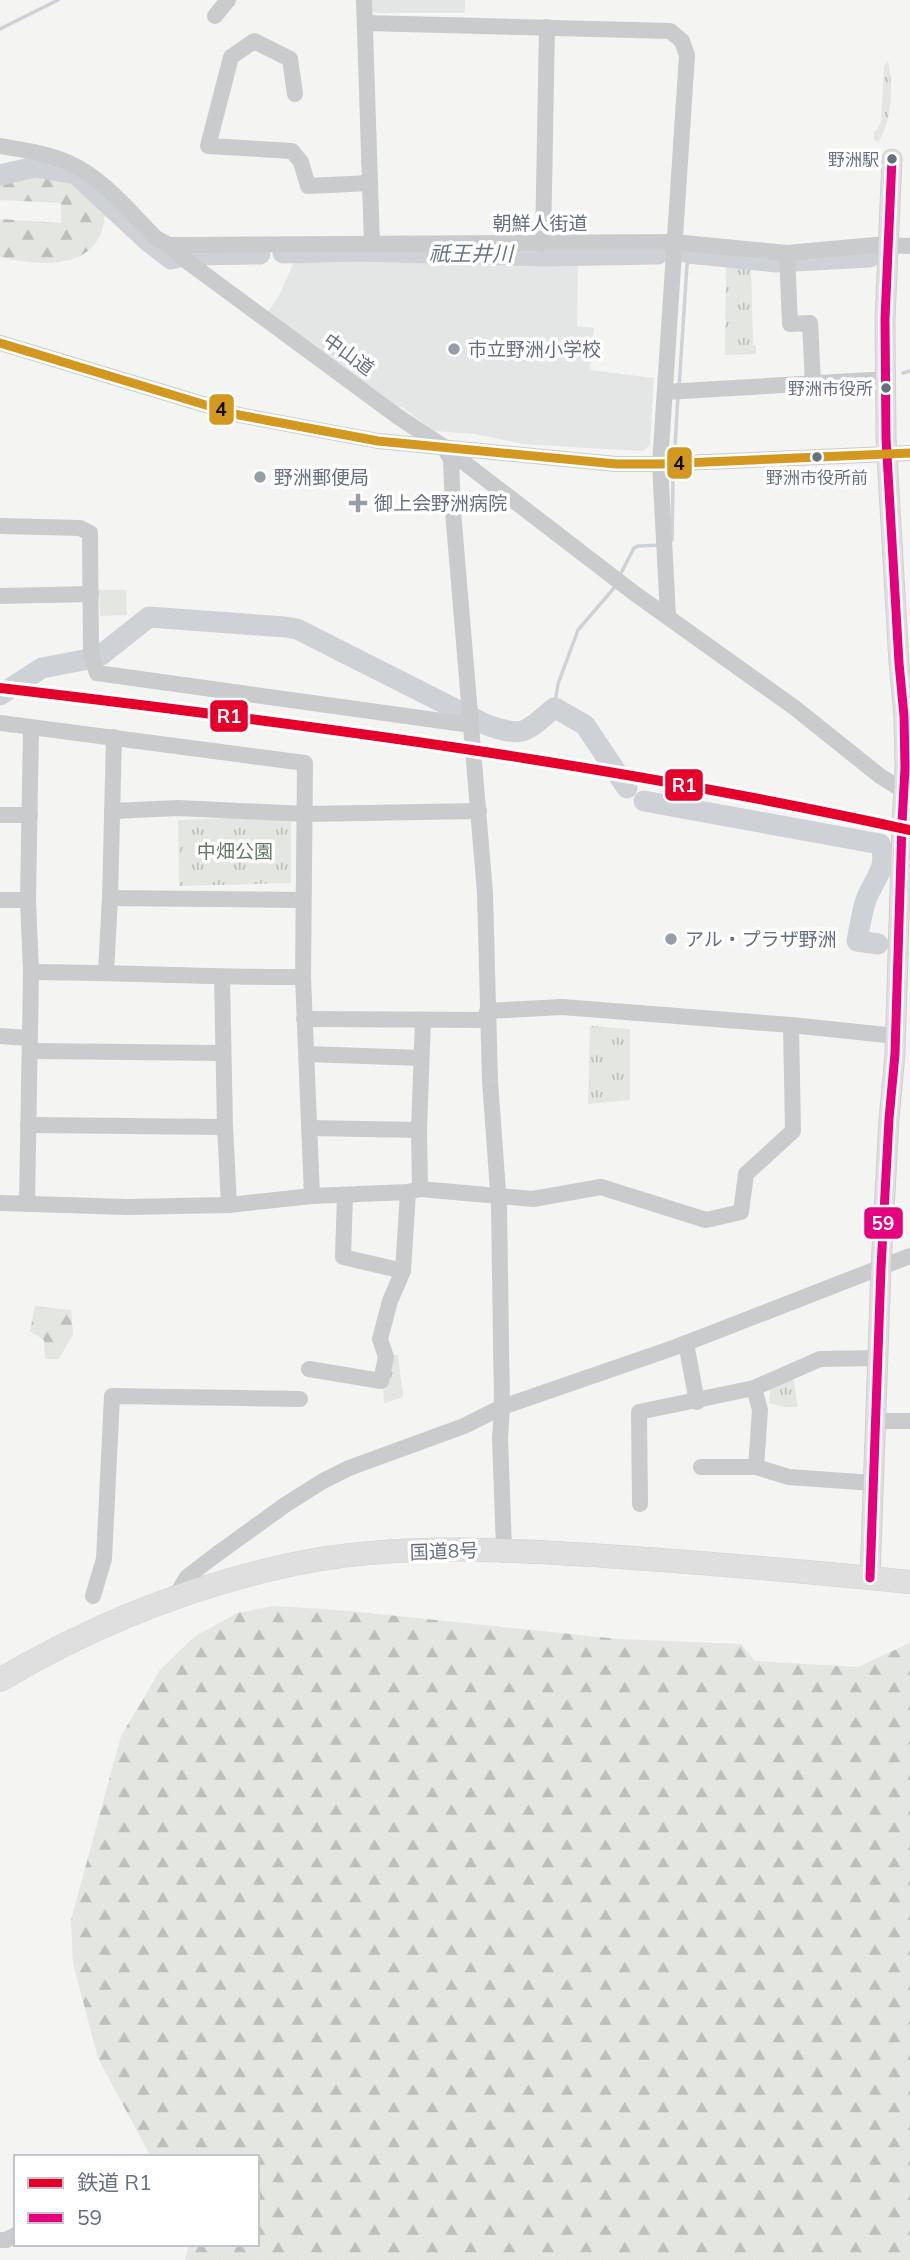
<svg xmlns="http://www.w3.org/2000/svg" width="910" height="2260" font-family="Mulish,'Noto Sans JP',sans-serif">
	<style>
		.built { fill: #e4e5e5 }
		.grass { fill: url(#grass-tufts) }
		.forest { fill: url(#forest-firs) }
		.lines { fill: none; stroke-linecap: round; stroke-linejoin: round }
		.stream { stroke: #ced2d6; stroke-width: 3.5 }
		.river { stroke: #ced2d6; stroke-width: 21 }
		.major-casing { stroke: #d0d0d1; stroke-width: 21 }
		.highway-casing { stroke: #d1d2d2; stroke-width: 24 }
		.minor { stroke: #cacbcc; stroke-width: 16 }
		.major { stroke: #dfdfdf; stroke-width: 19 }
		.highway { stroke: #dfdfdf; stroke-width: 23 }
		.bus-1-casing { stroke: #fff; stroke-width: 14 }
		.bus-2-casing { stroke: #fff; stroke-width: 14 }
		.bus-1 { stroke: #e5007d; stroke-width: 9 }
		.bus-2 { stroke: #d39820; stroke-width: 9 }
		.rail-1-casing { stroke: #fff; stroke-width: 16 }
		.rail-1 { stroke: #e4002b; stroke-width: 10 }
		.bus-dot { fill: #677080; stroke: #fff; stroke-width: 2.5 }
		.poi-dot { fill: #989ea8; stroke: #fff; stroke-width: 2.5 }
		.labels { text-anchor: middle; stroke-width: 7; stroke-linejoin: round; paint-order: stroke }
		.bus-label { font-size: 17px; fill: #677080; stroke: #fff; text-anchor: end }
		.street-label { font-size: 19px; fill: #677080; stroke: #fff }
		.poi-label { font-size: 19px; fill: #677080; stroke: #fff; text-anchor: start }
		.park-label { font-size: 19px; fill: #657865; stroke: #fff }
		.water-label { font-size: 21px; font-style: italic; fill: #687784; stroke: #fff }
		.line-badge { stroke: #fff; stroke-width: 2.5 }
		.badge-label { font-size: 19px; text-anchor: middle; font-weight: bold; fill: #fff }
		.pale-badge-label { font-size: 19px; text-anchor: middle; font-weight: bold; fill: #111 }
	</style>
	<defs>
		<pattern id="grass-tufts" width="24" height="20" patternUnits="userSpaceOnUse" patternTransform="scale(1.75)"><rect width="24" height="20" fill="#e3e6e1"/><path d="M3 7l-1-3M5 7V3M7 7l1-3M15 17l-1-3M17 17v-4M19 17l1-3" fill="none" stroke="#bcbfbc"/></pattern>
		<pattern id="forest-firs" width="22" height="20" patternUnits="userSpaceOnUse" patternTransform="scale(1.75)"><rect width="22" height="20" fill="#e3e6e1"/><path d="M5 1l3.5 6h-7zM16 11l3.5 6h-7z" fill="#bcbfbc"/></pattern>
	</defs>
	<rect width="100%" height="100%" fill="#f4f4f3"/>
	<g class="built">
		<polygon points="372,0 465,0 465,13 378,13 372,11"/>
		<polygon points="367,252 578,259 577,326 594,328 590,370 654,378 650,445 643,451 587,448 523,444 476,434 434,431 402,407 395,408 267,313 280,294 297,254"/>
	</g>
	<g class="grass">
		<path d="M 888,61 C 893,85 893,121 878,142 L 874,140 L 874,134 L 881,122 L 884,67 Z"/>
		<polygon points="726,260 751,265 753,345 756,346 756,354 725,355"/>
		<polygon points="99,590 126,590 127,615 100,616"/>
		<polygon points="291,816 291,883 179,886 178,820"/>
		<polygon points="590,1026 630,1029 630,1100 588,1104"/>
		<polygon points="390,1354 398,1355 403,1397 384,1403 383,1385"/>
		<polygon points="793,1376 798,1407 784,1407 769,1403 771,1385"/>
	</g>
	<g class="forest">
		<path d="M 37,168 L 76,178 L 105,203 C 108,270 49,268 0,257 L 0,219 L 61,223 L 61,203 L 0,200 L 0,177 Z"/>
		<polygon points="35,1306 71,1310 73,1334 59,1359 45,1359 44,1340 30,1331"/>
		<polygon points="274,1606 349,1611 618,1639 741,1644 755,1661 858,1667 910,1643 910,2260 185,2260 189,2244 257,2244 257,2157 151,2157 98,2058 73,1963 71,1920 121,1736 160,1670 194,1637 237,1613"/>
	</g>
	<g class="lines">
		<g class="stream">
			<polyline points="0,29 58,0"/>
			<polyline points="903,373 910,371"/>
			<polyline points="679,388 687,265 693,253"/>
			<polyline points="675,446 678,395"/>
			<polyline points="672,540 673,480"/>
			<polyline points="620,575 634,548 638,546 661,545"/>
			<polyline points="554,708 558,684 578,630 614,588"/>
			<polyline points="880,844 885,841"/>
		</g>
		<g class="river">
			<polyline points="0,175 35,167 76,174 149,242 171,259 176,258"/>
			<polyline points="283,253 358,251 543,256 658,254"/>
			<polyline points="688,253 776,262 870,257"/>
			<polyline points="190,255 260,254"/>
			<path d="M 0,695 L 42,668 L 94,658 L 101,655 L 149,617 L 285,627 L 297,629 L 487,725 C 525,738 525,732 554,708 L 557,709 L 585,725 L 627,788"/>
			<path d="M 644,801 L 880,844 C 889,865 875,879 867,897 C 862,910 860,926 857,941 L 878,944"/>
		</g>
		<defs>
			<polyline id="major" points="870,1578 881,1268 889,1119 895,1054 902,823 905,768 904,716 899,663 886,438 885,319 892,159"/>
			<path id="highway" d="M 0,1680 C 91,1626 190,1586 294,1564 C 401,1542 512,1550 620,1557 C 717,1564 814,1572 910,1582"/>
		</defs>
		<use href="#major" class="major-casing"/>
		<use href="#highway" class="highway-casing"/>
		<g class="minor">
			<polyline points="364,0 372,244"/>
			<polyline points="215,16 228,0"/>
			<polyline points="365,23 670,31 682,41 687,55 660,464 668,616"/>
			<polyline points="295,94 290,59 254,41 231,57 208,146 292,151 301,162 308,186 370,183"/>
			<path d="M 0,146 C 23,150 47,153 69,163 C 103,178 130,212 156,238 L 169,245 L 188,262 L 397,416 L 444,447 L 634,593 L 795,708 L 880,776 L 904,791"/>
			<polyline points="543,244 547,27"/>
			<polyline points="169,245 674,242 787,253 875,245 910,246"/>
			<polyline points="787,253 790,324 810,323 813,383"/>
			<polyline points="0,343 239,415 378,441 616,464 660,464 910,453"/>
			<polyline points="665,392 887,379"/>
			<polyline points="444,447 451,460 453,511 485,893 490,1081 499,1205 502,1407 500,1438 504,1549"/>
			<polyline points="0,526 80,528 90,533 91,654 97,673 471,725"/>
			<polyline points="0,596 91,594"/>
			<polyline points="0,723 305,763 303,977 312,1196"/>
			<polyline points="112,811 178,808 306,814 479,811"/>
			<polyline points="0,815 30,815"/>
			<polyline points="110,898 302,900"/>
			<polyline points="0,900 28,900"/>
			<path d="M 31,972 C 122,972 212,978 303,977"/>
			<polyline points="106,972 110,898 114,737"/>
			<polyline points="222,978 225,1127 229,1205"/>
			<polyline points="487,1011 562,1007 791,1025 896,1036"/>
			<polyline points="304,1019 487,1020"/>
			<polyline points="0,1036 28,1038"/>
			<polyline points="30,1051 223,1053"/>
			<polyline points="307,1054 421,1058"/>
			<polyline points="28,1125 225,1127"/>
			<polyline points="310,1128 419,1130"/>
			<polyline points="420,1189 419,1130 423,1020"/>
			<polyline points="345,1195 343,1257 403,1271"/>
			<polyline points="0,1203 127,1207 229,1205 312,1196 408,1192 420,1189 533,1199 601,1187 706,1220 741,1212 746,1174 793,1131 791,1025"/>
			<polyline points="27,1204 31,972 28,900 31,728"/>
			<polyline points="686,1343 697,1402"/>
			<polyline points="309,1369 381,1381 386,1357 380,1339 390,1301 403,1271 408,1192"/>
			<polyline points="754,1388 760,1410 756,1467"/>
			<polyline points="876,1421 910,1421"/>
			<polyline points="701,1467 756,1467 789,1477 873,1483"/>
			<polyline points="640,1504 639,1412 754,1388 820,1359 877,1358"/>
			<polyline points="93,1596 104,1559 112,1396 300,1399"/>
			<polyline points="175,1597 187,1577 213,1557 285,1505 323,1481 349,1468 464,1426 502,1407 676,1347 910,1256"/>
			<polyline points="0,2240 6,2240 16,2235"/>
		</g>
		<use href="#major" class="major"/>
		<use href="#highway" class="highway"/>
		<defs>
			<polyline id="bus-1" points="870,1578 881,1268 889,1119 895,1054 902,823 905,768 904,716 899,663 886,438 885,319 892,159"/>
			<polyline id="bus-2" points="0,343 239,415 378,441 616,464 660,464 910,453"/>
		</defs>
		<use href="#bus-1" class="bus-1-casing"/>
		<use href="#bus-2" class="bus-2-casing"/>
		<use href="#bus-1" class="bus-1"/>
		<use href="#bus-2" class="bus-2"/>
		<defs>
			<path id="rail-1" d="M 0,688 C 305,724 610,764 910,830"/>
		</defs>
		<use href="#rail-1" class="rail-1-casing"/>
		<use href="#rail-1" class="rail-1"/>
	</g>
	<g class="bus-dot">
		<circle cx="892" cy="159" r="6"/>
		<circle cx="886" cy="388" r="6"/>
		<circle cx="817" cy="457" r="6"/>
	</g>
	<g class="poi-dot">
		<circle cx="454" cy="349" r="7"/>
		<circle cx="260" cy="477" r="7"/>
		<path d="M354.5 492.5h7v7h7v7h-7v7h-7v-7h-7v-7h7z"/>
		<circle cx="671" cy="939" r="7"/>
	</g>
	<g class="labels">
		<g class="bus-label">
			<text x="879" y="166">野洲駅</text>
			<text x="873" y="395">野洲市役所</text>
			<text x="817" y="484" text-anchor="middle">野洲市役所前</text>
		</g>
		<g class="street-label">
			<text x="540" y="230">朝鮮人街道</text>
			<text transform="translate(349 354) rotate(36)" y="7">中山道</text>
			<text transform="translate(444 1551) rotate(-2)" y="7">国道8号</text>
		</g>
		<g class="poi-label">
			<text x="468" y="356">市立野洲小学校</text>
			<text x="274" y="484">野洲郵便局</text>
			<text x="374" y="510">御上会野洲病院</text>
			<text x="685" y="946">アル・プラザ野洲</text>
		</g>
		<g class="park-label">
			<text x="235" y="858">中畑公園</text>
		</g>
		<g class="water-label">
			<text x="471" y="261">祇王井川</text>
		</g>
	</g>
	<g class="line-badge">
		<rect x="208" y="393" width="27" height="33" rx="7" fill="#d39820"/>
		<rect x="666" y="446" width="27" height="34" rx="7" fill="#d39820"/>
		<rect x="209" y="699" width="40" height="34" rx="7" fill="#e4002b"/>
		<rect x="664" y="768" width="40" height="34" rx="7" fill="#e4002b"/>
		<rect x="863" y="1206" width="41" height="34" rx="7" fill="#e5007d"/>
	</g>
	<g class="badge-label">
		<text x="229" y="723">R1</text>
		<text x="684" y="792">R1</text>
		<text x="883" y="1230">59</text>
	</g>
	<g class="pale-badge-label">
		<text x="221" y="416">4</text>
		<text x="679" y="470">4</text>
	</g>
	<rect x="14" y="2155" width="245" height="91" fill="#ffffff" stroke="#c2c6cc" stroke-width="2"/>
	<rect x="28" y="2178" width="35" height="10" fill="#e4002b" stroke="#c2c6cc" stroke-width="2"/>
	<text x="77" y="2190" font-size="21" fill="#677080">鉄道 R1</text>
	<rect x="28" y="2213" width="35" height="10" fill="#e5007d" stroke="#c2c6cc" stroke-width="2"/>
	<text x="77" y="2225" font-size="21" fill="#677080">59</text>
</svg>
